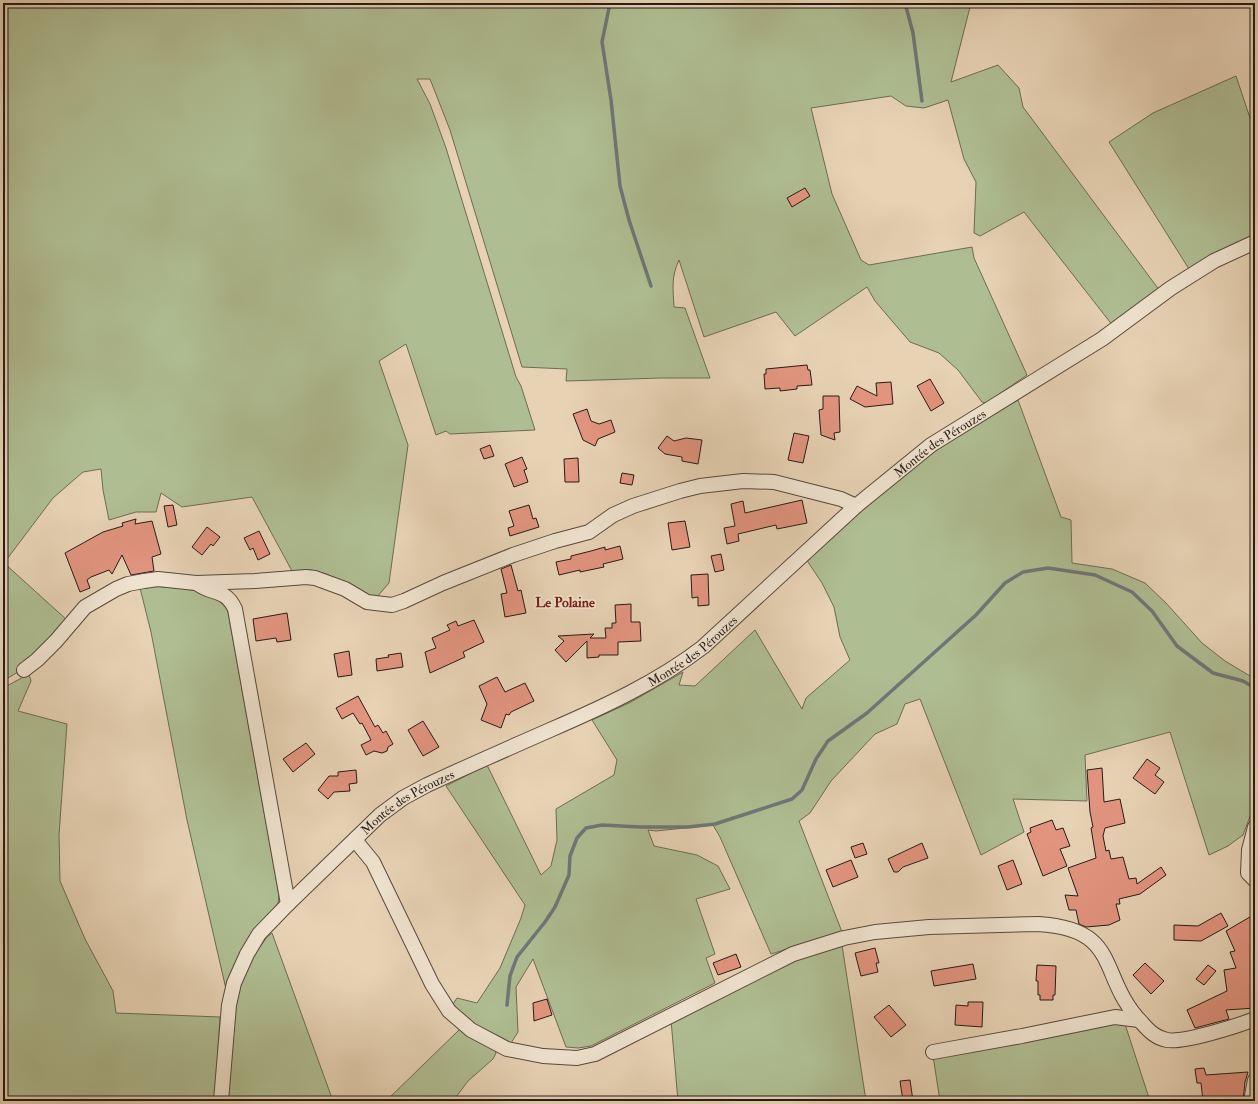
<svg xmlns="http://www.w3.org/2000/svg" width="1258" height="1104" font-family="'IM FELL Double Pica',serif">
	<style>
		.green { fill: #afbd92; stroke: #6c6c54 }
		.lines { fill: none; stroke-linecap: round; stroke-linejoin: round }
		.stream { stroke: #6e7778; stroke-width: 3.5 }
		.building { fill: #e2947f; stroke: #281b16 }
		.street-casing { stroke: #58493e; stroke-width: 16 }
		.street { stroke: #efe2ce; stroke-width: 14 }
		.labels { text-anchor: middle; stroke-width: 3.5; stroke-linejoin: round; paint-order: stroke }
		.street-label { font-size: 13px; fill: #281b16; stroke: #efe2ce }
		.neighbourhood-label { font-size: 14px; font-weight: bold; fill: #7a1f14; stroke: #efe2ce }
	</style>
	<rect width="100%" height="100%" fill="#e7d2b4"/>
	<filter id="stains"><feTurbulence type="fractalNoise" baseFrequency=".005" numOctaves="4"/><feColorMatrix values="0 0 0 0 .2 0 0 0 0 .09 0 0 0 0 .02 0 0 0 .5 -.17"/></filter>
	<radialGradient id="worn" r=".72"><stop offset=".6" stop-color="#630" stop-opacity="0"/><stop offset="1" stop-color="#630" stop-opacity=".3"/></radialGradient>
	<g class="green">
		<path d="M 3,3 L 971,3 L 951,82 L 998,65 L 1019,88 L 1023,107 L 1160,291 L 1113,326 L 1024,212 L 980,236 L 974,233 L 976,182 L 964,159 L 948,100 L 924,108 L 906,106 L 891,96 L 811,108 L 832,194 L 861,260 L 869,265 L 972,247 L 974,258 L 1027,375 L 986,403 L 982,402 L 958,370 L 939,353 L 910,342 L 875,301 L 867,287 L 795,336 L 776,312 L 704,337 L 679,260 C 671,277 673,289 674,307 L 685,308 L 710,378 L 661,378 L 566,381 L 567,369 L 522,367 L 450,130 L 430,79 L 417,79 L 430,104 L 446,148 L 516,377 L 521,386 L 535,430 L 450,434 L 446,431 L 436,435 L 406,344 L 379,361 L 408,445 L 389,583 L 376,598 L 365,596 L 358,589 L 326,574 L 311,570 L 292,571 L 252,497 L 182,507 L 161,493 L 156,512 L 136,512 L 109,520 L 103,490 L 101,469 L 83,472 L 53,498 L 4,563 L 67,620 L 23,669 L 3,681 Z"/>
		<polygon points="1236,76 1255,133 1255,235 1247,238 1189,269 1109,142 1153,113"/>
		<polygon points="1018,400 1061,517 1071,520 1072,563 1112,569 1145,583 1166,603 1202,643 1225,661 1255,679 1255,803 1243,835 1228,846 1209,855 1170,732 1085,755 1087,801 1013,799 1024,832 981,855 920,699 905,704 897,724 875,734 831,781 810,813 799,821 842,932 771,954 720,837 713,825 656,831 648,830 654,846 697,855 718,866 730,889 696,899 715,954 706,958 715,983 591,1046 578,1048 566,1047 533,959 516,987 518,1032 511,1043 492,1035 468,1022 453,1004 457,998 477,1003 500,968 521,918 525,905 446,786 487,765 541,875 551,866 557,840 556,809 614,775 617,760 592,720 629,703 683,672 679,685 695,686 755,630 802,709 806,698 850,660 840,637 834,607 822,583 806,559 884,488 933,452 983,420"/>
		<path d="M 155,586 C 179,589 209,588 227,606 L 276,878 C 277,886 281,898 277,905 C 271,915 261,922 255,931 C 240,951 234,966 226,989 L 187,820 L 151,632 L 140,588 Z"/>
		<polygon points="29,674 31,681 18,711 67,724 59,835 60,881 85,939 113,991 116,1013 220,1017 215,1101 3,1101 3,688"/>
		<polygon points="272,933 333,1101 228,1101 235,1012 240,985 250,961 267,937"/>
		<polygon points="842,945 866,1101 678,1101 671,1020 792,959"/>
		<polygon points="1124,1021 1150,1101 940,1101 933,1056"/>
		<polygon points="461,1028 495,1049 496,1053 493,1059 468,1081 453,1101 386,1101"/>
	</g>
	<g class="lines">
		<g class="stream">
			<polyline points="610,3 602,42 611,100 620,186 629,220 651,286"/>
			<polyline points="905,3 913,33 922,101"/>
			<polyline points="507,1005 510,976 517,957 545,922 555,907 569,875 570,856 577,838 586,828 602,825 640,827 688,827 715,824 792,799 802,790 816,759 828,741 867,713 976,615 1005,583 1023,572 1048,568 1095,575 1132,592 1152,611 1177,646 1213,673 1243,681 1255,688"/>
		</g>
	</g>
	<g class="building">
		<polygon points="805,188 810,196 792,207 787,198"/>
		<polygon points="807,365 808,370 810,370 812,385 797,386 797,389 780,391 780,388 765,389 764,374 766,374 766,369"/>
		<polygon points="930,379 944,403 931,411 917,386"/>
		<polygon points="891,382 893,404 865,407 850,399 857,386 877,396 876,383"/>
		<polygon points="823,396 839,396 840,432 834,433 835,440 821,435 819,410 823,409"/>
		<polygon points="587,409 591,421 599,424 611,420 615,432 598,439 595,446 583,440 573,414"/>
		<polygon points="794,433 809,436 803,463 788,460"/>
		<polygon points="667,436 674,441 686,438 702,440 698,464 682,461 682,457 665,454 658,448"/>
		<polygon points="490,445 494,456 484,459 480,449"/>
		<polygon points="522,457 527,469 524,470 528,482 514,487 505,464"/>
		<polygon points="578,458 579,482 565,482 564,459"/>
		<polygon points="622,473 634,475 632,485 620,483"/>
		<polygon points="802,500 807,523 777,529 776,525 738,534 739,541 727,544 724,528 735,526 731,504 743,501 745,513"/>
		<polygon points="173,505 177,525 168,527 164,506"/>
		<polygon points="529,505 533,519 536,518 539,527 510,536 508,528 514,526 509,511"/>
		<polygon points="136,519 135,524 152,521 161,554 152,557 154,571 131,575 122,555 112,574 109,570 91,577 87,580 90,588 80,592 65,553 103,532 123,526 122,523"/>
		<polygon points="685,521 690,547 672,550 668,523"/>
		<polygon points="207,527 220,537 213,546 211,544 202,555 192,547"/>
		<polygon points="259,531 270,554 258,560 253,548 250,550 244,538"/>
		<polygon points="620,546 623,559 603,564 604,567 580,572 580,570 559,575 556,562 571,559 571,556 591,551 605,547 605,550"/>
		<polygon points="721,554 724,570 715,572 711,556"/>
		<polygon points="511,565 518,591 521,590 526,613 505,617 501,594 507,593 501,569"/>
		<polygon points="708,574 709,605 698,606 698,597 692,598 691,575"/>
		<polygon points="631,604 631,622 640,622 641,641 618,642 618,655 599,655 599,657 587,658 587,641 566,662 555,650 564,641 558,636 594,634 590,638 606,638 605,628 612,628 612,623 616,623 615,605"/>
		<polygon points="287,613 291,640 277,642 276,638 256,641 253,619"/>
		<polygon points="474,620 484,642 463,652 465,657 430,673 425,652 436,648 432,638 450,630 447,625 456,621 458,626"/>
		<polygon points="349,651 352,675 338,677 334,654"/>
		<polygon points="401,653 403,667 377,671 376,659 389,657 388,655"/>
		<polygon points="497,677 505,692 525,683 534,701 511,712 509,715 506,714 501,728 481,720 487,704 479,686"/>
		<polygon points="358,696 375,727 378,725 383,733 386,731 393,744 388,747 387,751 382,753 374,751 366,755 361,745 371,740 362,723 360,724 353,713 342,719 336,708"/>
		<polygon points="423,721 439,747 423,756 408,730"/>
		<polygon points="306,743 315,754 293,772 283,759"/>
		<polygon points="1147,759 1160,768 1155,775 1164,782 1155,794 1133,778"/>
		<polygon points="1102,768 1104,802 1120,799 1125,823 1105,828 1103,836 1106,851 1109,850 1111,859 1123,857 1129,879 1136,878 1137,884 1161,867 1166,875 1140,894 1119,899 1120,904 1116,904 1120,920 1109,925 1086,927 1079,924 1076,910 1069,910 1065,895 1078,896 1068,868 1096,858 1091,828 1093,827 1090,812 1087,770"/>
		<polygon points="356,770 357,783 349,784 350,791 334,792 328,799 318,790 329,776 338,776 338,772"/>
		<polygon points="1052,820 1056,830 1063,828 1070,846 1060,849 1067,866 1043,876 1027,834 1031,832 1030,828"/>
		<polygon points="863,843 867,854 855,858 851,847"/>
		<polygon points="922,843 928,858 903,867 898,872 894,872 888,859"/>
		<polygon points="851,860 858,877 833,887 826,870"/>
		<polygon points="1013,860 1022,884 1007,890 998,866"/>
		<polygon points="1221,913 1228,926 1201,941 1174,940 1174,925 1198,926"/>
		<polygon points="1255,914 1255,1008 1226,1010 1229,1019 1195,1028 1187,1010 1227,991 1224,970 1236,968 1230,952 1235,951 1226,931"/>
		<polygon points="875,948 879,963 876,963 878,972 861,976 855,953"/>
		<polygon points="736,954 741,967 718,975 713,963"/>
		<polygon points="1145,963 1164,981 1151,994 1133,975"/>
		<polygon points="973,964 976,979 934,986 931,971"/>
		<polygon points="1037,965 1056,966 1055,995 1053,995 1053,1000 1040,1000 1040,995 1038,995 1038,981 1036,981"/>
		<polygon points="1208,965 1216,971 1204,985 1196,979"/>
		<polygon points="547,999 552,1015 534,1021 533,1003"/>
		<polygon points="968,1002 983,1002 982,1027 955,1025 956,1005 968,1006"/>
		<polygon points="889,1005 906,1025 891,1037 874,1017"/>
		<polygon points="1204,1068 1206,1075 1248,1072 1245,1082 1243,1101 1203,1101 1201,1083 1197,1083 1195,1069"/>
		<polygon points="910,1080 913,1101 903,1101 900,1081"/>
	</g>
	<g class="lines">
		<defs>
			<g id="street">
				<path d="M 198,584 C 213,595 225,588 235,609 L 288,904"/>
				<polyline points="24,670 37,660 56,641 85,607 116,589 128,584 144,581 158,579 196,583 255,581 306,577 315,578 345,589 367,602 392,605 404,601 443,583 513,555 555,541 589,532 613,515 633,506 680,491 700,486 743,481 774,482 841,499 856,506"/>
				<polyline points="1255,827 1249,850 1248,873 1255,880"/>
				<path d="M 355,840 L 373,862 L 432,984 L 449,1011 L 471,1030 L 507,1049 L 543,1056 L 577,1058 L 595,1054 L 793,954 L 844,938 L 875,932 L 929,927 L 1038,924 C 1123,929 1097,977 1142,1023 C 1149,1031 1156,1038 1167,1040 C 1184,1043 1237,1026 1255,1019"/>
				<polyline points="933,1052 1022,1036 1115,1017 1139,1020"/>
				<path id="s1" d="M 221,1101 L 229,1005 L 234,983 L 247,954 L 259,934 L 288,904 L 380,815 L 403,798 L 427,785 C 468,766 509,748 550,730 C 603,707 656,683 703,647 L 856,506 L 931,445 L 1102,339 L 1171,288 L 1214,261 L 1255,242"/>
				<polyline points="1251,1101 1255,1080"/>
			</g>
		</defs>
		<use href="#street" class="street-casing"/>
		<use href="#street" class="street"/>
	</g>
	<g class="labels">
		<g class="street-label">
			<text dy="5" stroke="none"><textPath href="#s1" startOffset="1022">Montée des Pérouzes</textPath></text>
			<text dy="5" stroke="none"><textPath href="#s1" startOffset="698">Montée des Pérouzes</textPath></text>
			<text dy="5" stroke="none"><textPath href="#s1" startOffset="374">Montée des Pérouzes</textPath></text>
		</g>
		<g class="neighbourhood-label">
			<text x="565" y="607">Le Polaine</text>
		</g>
	</g>
	<rect width="1258" height="1104" fill="none" stroke="#e7d2b4" stroke-width="16"/>
	<rect x="4" y="4" width="1250" height="1096" fill="none" stroke="#281b16" stroke-width="2"/>
	<rect x="8" y="8" width="1242" height="1088" fill="none" stroke="#281b16"/>
	<rect width="100%" height="100%" filter="url(#stains)"/>
	<rect width="100%" height="100%" fill="url(#worn)"/>
</svg>
